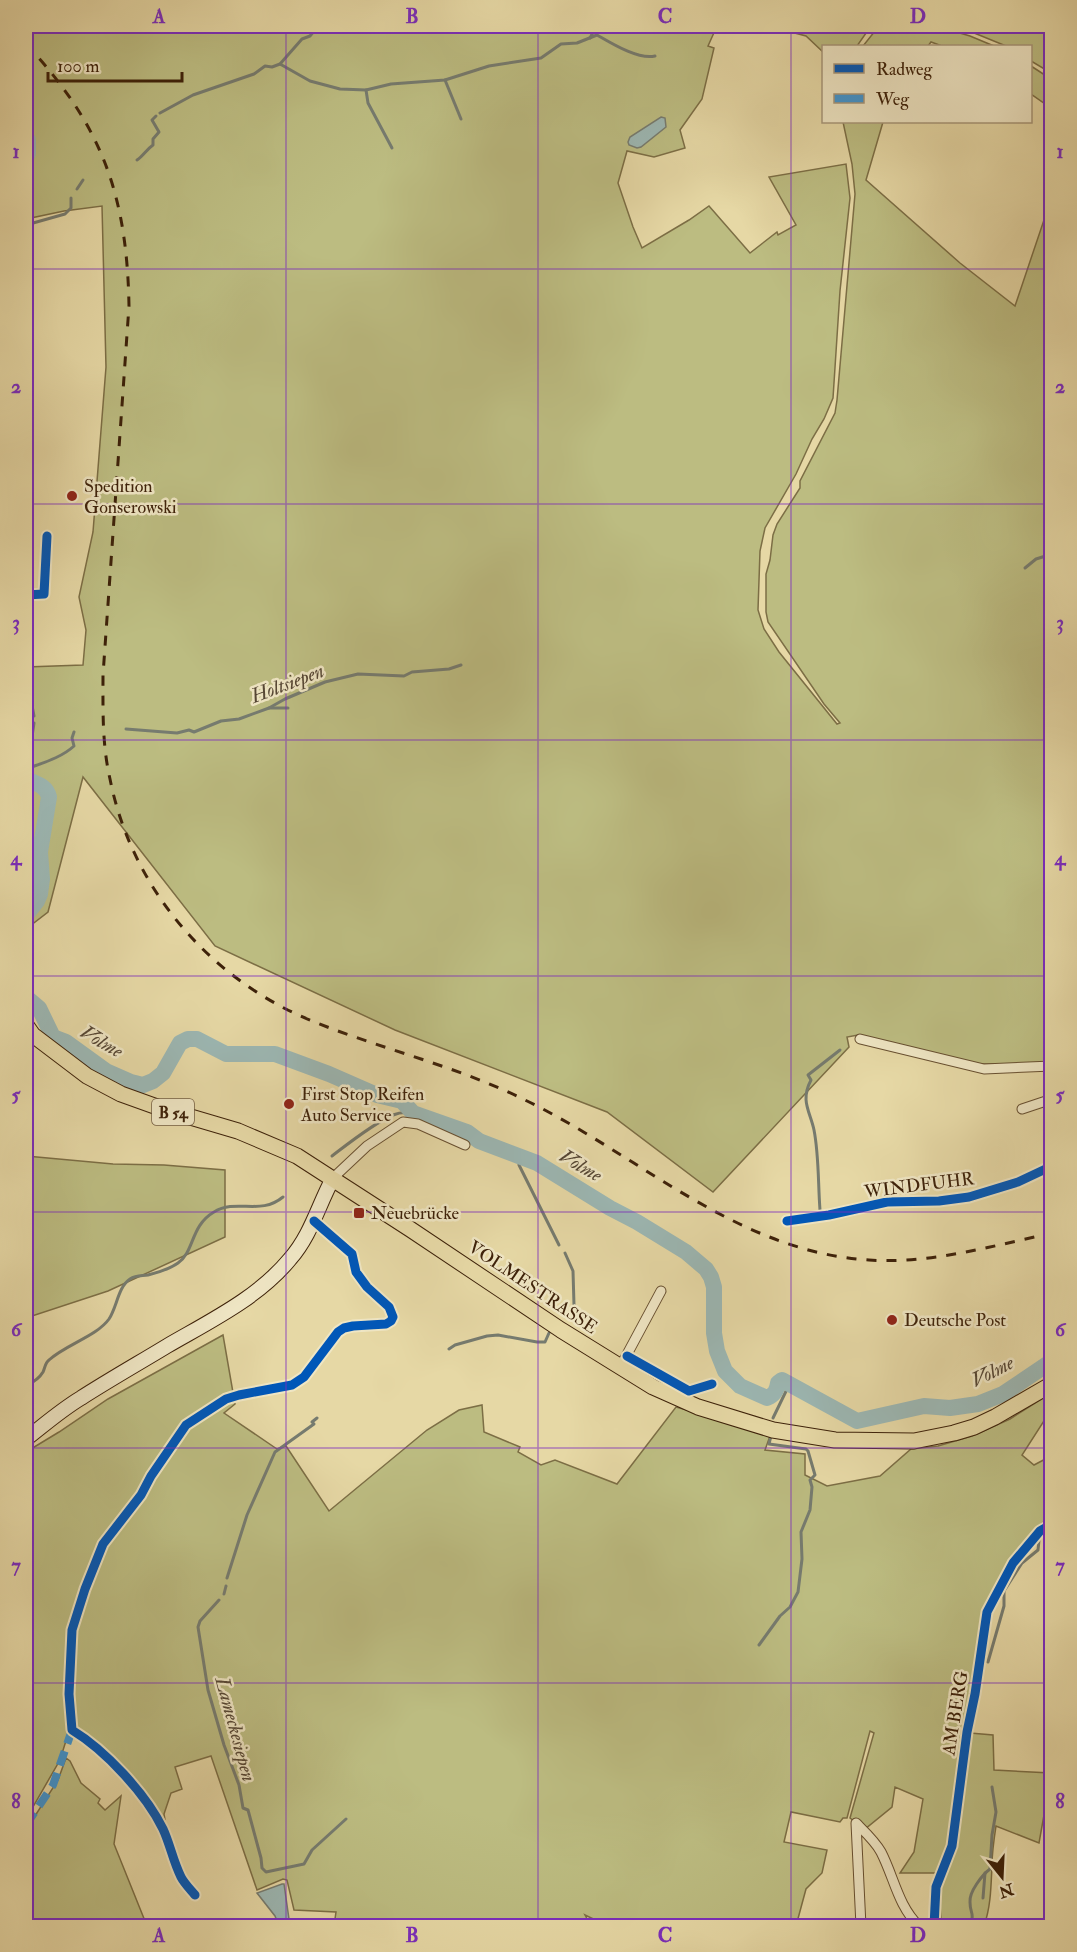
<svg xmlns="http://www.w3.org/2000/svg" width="1077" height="1952" font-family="'IM FELL Double Pica',serif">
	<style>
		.green { fill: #bcbc81; stroke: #7c6e45; stroke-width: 1.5 }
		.water { fill: #9cb7b3; stroke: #767b6f; stroke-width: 1.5 }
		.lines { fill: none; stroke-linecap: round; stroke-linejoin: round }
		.stream { stroke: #767b6f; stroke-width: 3 }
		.river { stroke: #9cb7b3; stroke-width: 16 }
		.minor-casing { stroke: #674f30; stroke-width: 11 }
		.secondary-casing { stroke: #3d2109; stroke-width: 16 }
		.primary-casing { stroke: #3d2109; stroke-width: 17 }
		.minor { stroke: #efe6c4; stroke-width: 9 }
		.secondary { stroke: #efe6c4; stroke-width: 14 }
		.primary { stroke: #e6d8a5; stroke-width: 15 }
		.rail { stroke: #3d2109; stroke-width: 3; stroke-dasharray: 10 10; stroke-linecap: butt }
		.quiet { stroke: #3f95d2; stroke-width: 8; stroke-dasharray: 15 8; stroke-linecap: butt }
		.cycleway-casing { stroke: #efe6c4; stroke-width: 13 }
		.cycleway { stroke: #0057b8; stroke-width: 9 }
		.grid { fill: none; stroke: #7b2cbf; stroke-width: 1.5; stroke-opacity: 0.55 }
		.poi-dot { fill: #8f2418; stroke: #efe6c4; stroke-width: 2 }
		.labels { text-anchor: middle; stroke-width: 5; stroke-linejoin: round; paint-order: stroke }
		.shield { fill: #efe6c4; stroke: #725c41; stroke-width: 1.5 }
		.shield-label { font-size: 16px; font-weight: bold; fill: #3d2109 }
		.poi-label { font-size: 18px; fill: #3d2109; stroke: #efe6c4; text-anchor: start }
		.street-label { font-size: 18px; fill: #3d2109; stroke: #efe6c4 }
		.water-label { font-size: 20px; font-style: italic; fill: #554634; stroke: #efe6c4 }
		.neatline { fill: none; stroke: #7b2cbf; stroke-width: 2 }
		.grid-label { font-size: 20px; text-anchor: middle; font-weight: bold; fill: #7b2cbf }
	</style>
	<rect width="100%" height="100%" fill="#e6d8a5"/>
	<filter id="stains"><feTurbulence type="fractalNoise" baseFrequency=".00333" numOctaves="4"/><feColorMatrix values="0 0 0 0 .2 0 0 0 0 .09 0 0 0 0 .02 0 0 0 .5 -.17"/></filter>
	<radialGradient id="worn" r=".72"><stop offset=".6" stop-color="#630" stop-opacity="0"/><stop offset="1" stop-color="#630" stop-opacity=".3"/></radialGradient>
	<g class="green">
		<polygon points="26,26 717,26 708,46 714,48 702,99 680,130 685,148 654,157 627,151 618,183 633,227 642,248 689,220 709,206 750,253 777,232 778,235 796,225 769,177 846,164 850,198 840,291 833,398 824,419 812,439 796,474 765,528 760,551 758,610 764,629 779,652 837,724 840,723 824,704 768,622 766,612 766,574 770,560 773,535 777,524 800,488 800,481 835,413 837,400 855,194 852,164 843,122 883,122 866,180 960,263 1015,306 1046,214 1051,206 1051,1064 978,1064 858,1035 847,1037 849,1047 713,1192 607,1112 395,1030 215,946 83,777 48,912 26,929 26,667 83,665 86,630 79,597 93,532 106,367 102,206 64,211 26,219"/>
		<polygon points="768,26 871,26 857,46 824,46 823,52 806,36"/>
		<polygon points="879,26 936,26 970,36 994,46 942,46 931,42 928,46 863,46"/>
		<polygon points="957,26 1051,26 1051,73 1031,61 1030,46 1006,46"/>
		<polygon points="1031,66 1051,79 1051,108 1031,94"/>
		<polygon points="26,1156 113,1164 164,1165 225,1170 225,1237 108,1291 26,1318"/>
		<polygon points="223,1335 235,1404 224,1413 277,1449 286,1446 329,1511 427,1430 459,1410 482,1405 484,1432 520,1447 518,1452 541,1465 555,1460 617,1484 676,1407 771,1433 765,1450 805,1454 805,1475 827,1486 880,1476 911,1449 938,1446 972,1436 1010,1419 1051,1393 1051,1410 1022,1455 1034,1465 1051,1456 1051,1515 1035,1530 984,1612 948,1846 937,1873 900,1873 914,1852 923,1799 895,1787 892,1807 865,1829 850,1818 874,1733 870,1731 847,1818 843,1818 840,1822 791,1812 784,1842 827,1850 822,1873 806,1889 796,1926 608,1926 585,1915 591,1926 334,1926 336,1912 294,1910 287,1880 283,1879 257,1890 211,1756 175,1767 182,1789 171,1793 164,1814 165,1820 162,1822 76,1728 73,1720 75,1639 69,1731 60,1760 26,1819 26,1452 59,1432 108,1399"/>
		<path d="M 970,1733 L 993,1735 L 994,1770 L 1051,1773 L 1051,1776 L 1039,1843 L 996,1826 C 994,1839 992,1852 992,1865 C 991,1886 991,1906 984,1926 L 953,1926 L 941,1922 L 939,1887 L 957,1848 Z"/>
		<polygon points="66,1758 70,1761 81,1783 100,1799 98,1803 105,1810 121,1796 114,1844 147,1926 26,1926 26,1830 58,1780"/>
	</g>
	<g class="water">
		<polygon points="661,117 665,118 666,127 641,147 637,148 629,145 628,142 630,137"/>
		<polygon points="282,1884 284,1884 290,1926 279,1926 275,1916 257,1893"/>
	</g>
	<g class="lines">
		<g class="stream">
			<polyline points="590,38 596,27"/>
			<polyline points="280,64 310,81 340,89 366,90 368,103 392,148"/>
			<polyline points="445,80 461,119"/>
			<path d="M 366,90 L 391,84 L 445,80 L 489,66 L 541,58 L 561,44 L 577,43 L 597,35 C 611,43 638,60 655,56"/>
			<polyline points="160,113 193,95 254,74 265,66 272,67 280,64 302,39 310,36 318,26"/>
			<path d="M 137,160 C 143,156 146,150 153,145 L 153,139 L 159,132 L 152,120 L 156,116"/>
			<polyline points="77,189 83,180"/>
			<polyline points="26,225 65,214 71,208 71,198"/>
			<polyline points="1025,568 1036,559 1052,554"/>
			<polyline points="26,674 34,716"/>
			<polyline points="269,708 288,708"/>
			<polyline points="126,729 177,733 189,730 194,732 221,721 239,719 269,708 285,699 325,682 358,674 404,676 412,672 449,669 461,665"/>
			<polyline points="26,759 30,750 34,723"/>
			<path d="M 26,769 C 42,763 61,758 74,746 L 72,738 L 74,732"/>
			<path d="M 332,1156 C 349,1143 374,1123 393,1115 C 400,1112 406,1112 413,1113"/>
			<polyline points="519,1156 519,1165 559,1245"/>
			<path d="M 820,1210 C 818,1184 819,1155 814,1130 C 810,1111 800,1101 811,1080 L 808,1075 L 840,1050"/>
			<polyline points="565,1253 573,1271 574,1305"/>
			<polyline points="449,1349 455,1345 487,1336 498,1335 537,1342 545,1342 549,1333"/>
			<path d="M 26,1386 C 32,1383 39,1379 43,1372 C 45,1368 45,1363 49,1360 C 65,1345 97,1336 109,1319 C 117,1307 118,1287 130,1279 C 136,1275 141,1276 148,1275 C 156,1273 171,1268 178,1263 C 195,1251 190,1226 214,1212 C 237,1198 260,1216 283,1197"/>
			<polyline points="773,1418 790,1383"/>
			<polyline points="227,1578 247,1515 275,1452 314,1424 312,1422 317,1418"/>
			<polyline points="224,1594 226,1586"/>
			<polyline points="219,1600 200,1621 198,1627 208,1690 224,1745 239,1785 243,1808 248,1810 261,1858 262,1868 266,1872 304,1864 312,1850 346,1819"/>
			<polyline points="759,1645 780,1616 790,1607 798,1592 802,1559 801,1532 810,1510 812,1487 810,1480 815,1475 808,1451 806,1449 769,1444 771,1436"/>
			<polyline points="988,1662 1004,1606 1004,1591 1022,1563 1038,1550 1039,1540"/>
			<polyline points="983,1898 985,1873"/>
			<path d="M 970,1926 C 975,1911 970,1915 970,1902 C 969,1892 982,1875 990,1869 L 992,1835 L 996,1812 L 992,1787"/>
		</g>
		<g class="river">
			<polyline points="26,138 28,140 28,153 26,158"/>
			<path d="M 26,779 C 36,784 46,785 49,797 L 40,852 L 42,879 L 40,894 L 37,901 L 26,915"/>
			<path d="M 26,997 L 39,1008 L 53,1037 L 66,1042 L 106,1071 L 131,1082 L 143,1085 L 153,1081 L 163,1073 L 180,1043 L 188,1039 L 197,1039 L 226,1054 L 275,1054 L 329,1074 L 377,1095 L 402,1101 L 413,1113 L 467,1132 L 479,1141 L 537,1163 L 610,1208 L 637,1222 L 686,1252 L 706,1269 L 711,1277 L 714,1287 L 714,1333 L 717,1351 L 725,1371 L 740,1386 L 767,1398 C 774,1395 777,1391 778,1383 L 782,1380 L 857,1421 L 924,1406 L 950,1408 L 978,1404 L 1003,1394 L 1052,1361"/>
		</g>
		<defs>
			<g id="minor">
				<polyline points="759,27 759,26"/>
				<polyline points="26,595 44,594 47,536"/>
				<polyline points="860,1039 984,1069 1052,1066"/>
				<polyline points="1022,1109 1052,1099"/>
				<polyline points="333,1178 367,1146 403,1122 418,1124 465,1145"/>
				<polyline points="787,1221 829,1215 887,1202 939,1201 969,1197 1018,1182 1052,1166"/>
				<polyline points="627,1356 689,1391 712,1384"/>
				<polyline points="624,1360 661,1291"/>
				<path d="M 195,1895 C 190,1889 184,1883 181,1877 C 173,1861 170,1844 163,1829 C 146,1794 105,1750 72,1730 L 69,1694 L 72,1630 L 85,1589 L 103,1544 L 141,1495 L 151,1476 L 186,1425 L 226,1399 L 239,1395 L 292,1385 L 304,1377 L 338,1332 L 344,1328 L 353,1326 L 386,1324 L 391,1321 L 393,1317 L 389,1307 L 367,1287 L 356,1272 L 352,1254 L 314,1221"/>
				<path d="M 861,1926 L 856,1823 C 865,1832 875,1841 881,1852 C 894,1877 898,1906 919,1926"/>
				<polyline points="934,1926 936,1887 952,1846 967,1732 975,1694 987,1612 1013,1563 1040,1531 1052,1524"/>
				<polyline points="1049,1926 1052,1923"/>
			</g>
			<path id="secondary" d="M 26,1439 C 44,1425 61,1410 81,1398 C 109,1380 139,1363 167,1346 C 210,1321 258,1298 290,1259 C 311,1235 318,1206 333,1178"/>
			<polyline id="primary" points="26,1025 33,1035 87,1076 121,1094 160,1108 238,1131 297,1156 410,1229 561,1330 653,1387 698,1407 773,1430 835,1440 914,1441 954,1433 974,1427 995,1417 1052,1384"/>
		</defs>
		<use href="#minor" class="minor-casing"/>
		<use href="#secondary" class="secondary-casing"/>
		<use href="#primary" class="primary-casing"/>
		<use href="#minor" class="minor"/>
		<use href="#secondary" class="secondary"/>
		<use href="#primary" class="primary"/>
		<path class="rail" d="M 26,44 C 102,125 127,195 129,306 L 103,675 C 103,710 102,744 110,779 C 132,890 212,982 317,1023 C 385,1050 459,1067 525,1100 C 639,1155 737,1252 869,1260 C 931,1264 992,1246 1052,1233"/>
		<polyline class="quiet" points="26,1825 53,1785 72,1730"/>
		<defs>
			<g id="cycleway">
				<polyline points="26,595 44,594 47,536"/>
				<polyline points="787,1221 829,1215 887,1202 939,1201 969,1197 1018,1182 1052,1166"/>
				<polyline points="627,1356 689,1391 712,1384"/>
				<path d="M 195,1895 C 190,1889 184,1883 181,1877 C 173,1861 170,1844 163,1829 C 146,1794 105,1750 72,1730 L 69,1694 L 72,1630 L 85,1589 L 103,1544 L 141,1495 L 151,1476 L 186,1425 L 226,1399 L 239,1395 L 292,1385 L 304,1377 L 338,1332 L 344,1328 L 353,1326 L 386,1324 L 391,1321 L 393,1317 L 389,1307 L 367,1287 L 356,1272 L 352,1254 L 314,1221"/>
				<polyline points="934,1926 936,1887 952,1846 967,1732 975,1694 987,1612 1013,1563 1040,1531 1052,1524"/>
			</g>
		</defs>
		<use href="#cycleway" class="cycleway-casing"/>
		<use href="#cycleway" class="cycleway"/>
	</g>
	<path class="grid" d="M 286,26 L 286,1926M 538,26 L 538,1926M 791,26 L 791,1926M 26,269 L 1052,269M 26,504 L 1052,504M 26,740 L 1052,740M 26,976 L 1052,976M 26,1212 L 1052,1212M 26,1448 L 1052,1448M 26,1683 L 1052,1683"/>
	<g class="poi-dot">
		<circle cx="72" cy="496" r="6"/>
		<circle cx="289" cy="1104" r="6"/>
		<rect x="353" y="1207" width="12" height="12" rx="3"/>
		<circle cx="892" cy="1320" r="6"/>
	</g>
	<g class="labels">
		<rect class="shield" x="152" y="1099" width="42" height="26" rx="4.5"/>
		<g class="shield-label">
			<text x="173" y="1118">B 54</text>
		</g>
		<g class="poi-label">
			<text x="84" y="492">Spedition<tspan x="84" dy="21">Gonserowski</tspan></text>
			<text x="301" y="1100">First Stop Reifen<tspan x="301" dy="21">Auto Service</tspan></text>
			<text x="371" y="1219">Neuebrücke</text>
			<text x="904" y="1326">Deutsche Post</text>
		</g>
		<g class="street-label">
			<text transform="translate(919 1185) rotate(-7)" y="6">WINDFUHR</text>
			<text transform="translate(533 1287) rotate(34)" y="6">VOLMESTRASSE</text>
			<text transform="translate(955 1713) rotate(-81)" y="6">AM BERG</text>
		</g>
		<g class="water-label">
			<text transform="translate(287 683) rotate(-21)" y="7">Holtsiepen</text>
			<text transform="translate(102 1041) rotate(30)" y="7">Volme</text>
			<text transform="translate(581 1165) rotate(30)" y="7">Volme</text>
			<text transform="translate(992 1371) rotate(-27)" y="7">Volme</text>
			<text transform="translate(236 1729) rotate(75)" y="7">Lameckesiepen</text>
		</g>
	</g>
	<rect width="1077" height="1952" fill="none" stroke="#e6d8a5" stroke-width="66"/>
	<rect x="822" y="45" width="210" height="78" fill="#efe6c4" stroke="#a89779" stroke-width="1.5"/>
	<rect x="834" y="64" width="30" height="9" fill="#0057b8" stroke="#a89779" stroke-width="1.5"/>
	<text x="876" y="75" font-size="18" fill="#3d2109">Radweg</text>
	<rect x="834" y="94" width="30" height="9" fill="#3f95d2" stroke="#a89779" stroke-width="1.5"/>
	<text x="876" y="105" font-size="18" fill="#3d2109">Weg</text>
	<g transform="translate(1002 1877) rotate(162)" stroke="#efe6c4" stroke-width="4.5" paint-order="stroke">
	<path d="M0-4.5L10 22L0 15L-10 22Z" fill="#3d2109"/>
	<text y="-9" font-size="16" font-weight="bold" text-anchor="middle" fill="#3d2109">N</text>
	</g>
	<path d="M48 72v9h134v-9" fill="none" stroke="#3d2109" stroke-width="3"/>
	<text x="57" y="72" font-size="18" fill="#3d2109" stroke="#efe6c4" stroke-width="4.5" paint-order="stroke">100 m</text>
	<rect x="33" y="33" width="1011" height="1886" class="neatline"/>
	<g class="grid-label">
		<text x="159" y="23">A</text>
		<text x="412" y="23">B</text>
		<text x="665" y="23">C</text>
		<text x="918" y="23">D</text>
		<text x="16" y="158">1</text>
		<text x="1060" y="158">1</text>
		<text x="16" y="393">2</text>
		<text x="1060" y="393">2</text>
		<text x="16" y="629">3</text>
		<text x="1060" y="629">3</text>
		<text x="16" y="865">4</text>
		<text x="1060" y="865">4</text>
		<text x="16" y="1101">5</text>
		<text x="1060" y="1101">5</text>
		<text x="16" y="1336">6</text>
		<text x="1060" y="1336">6</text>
		<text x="16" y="1572">7</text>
		<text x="1060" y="1572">7</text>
		<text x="16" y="1808">8</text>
		<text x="1060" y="1808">8</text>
		<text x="159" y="1942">A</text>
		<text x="412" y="1942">B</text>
		<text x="665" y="1942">C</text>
		<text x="918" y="1942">D</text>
	</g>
	<rect width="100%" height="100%" filter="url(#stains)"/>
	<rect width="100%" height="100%" fill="url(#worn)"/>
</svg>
